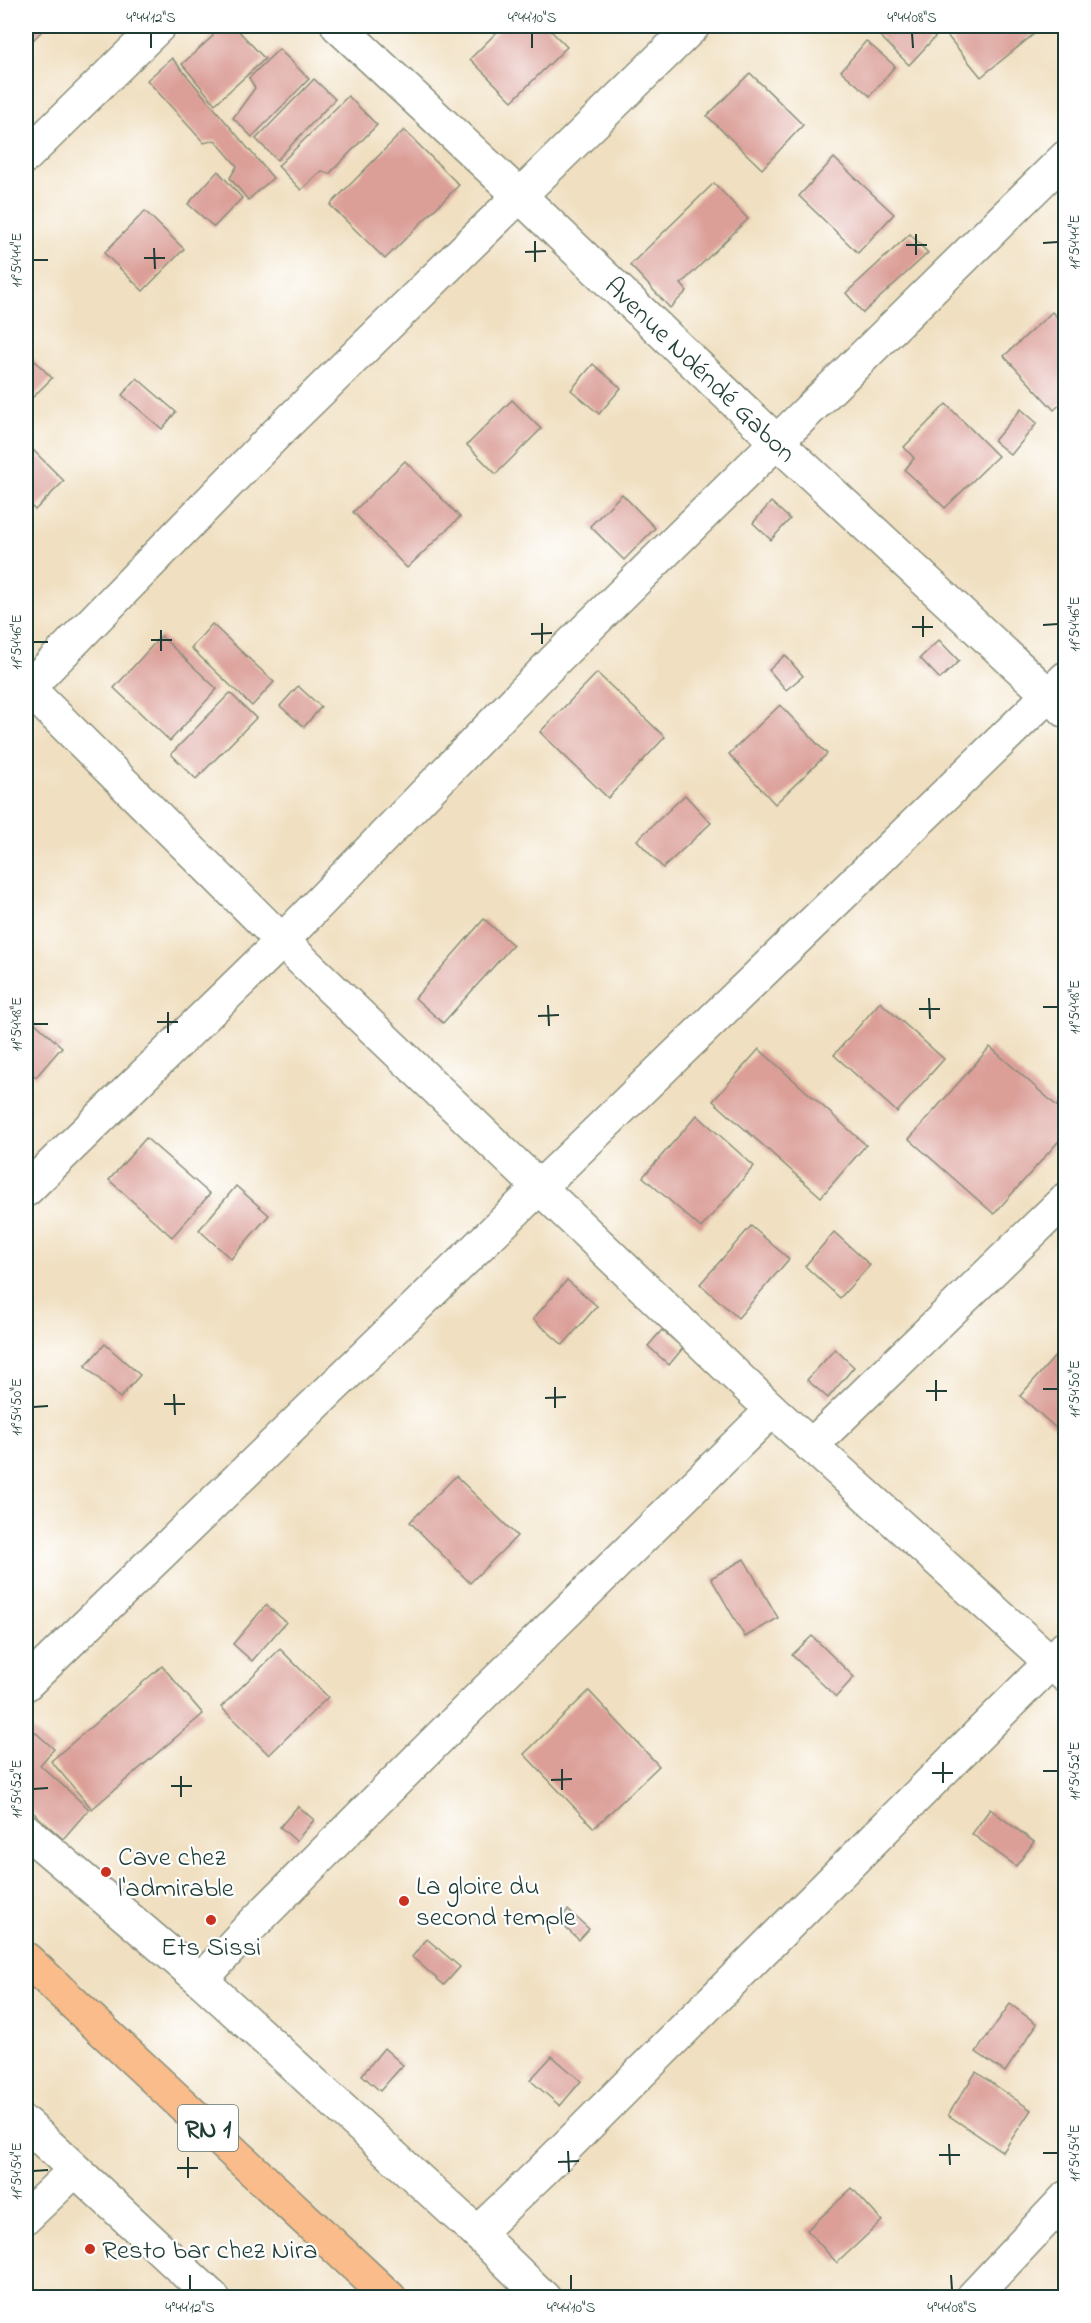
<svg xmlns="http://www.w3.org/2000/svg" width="1091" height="2323" font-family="'Indie Flower',sans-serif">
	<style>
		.building { fill: #db9f98 }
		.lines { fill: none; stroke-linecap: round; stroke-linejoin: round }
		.minor-casing { stroke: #888e7a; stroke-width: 36 }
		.highway-casing { stroke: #888e7a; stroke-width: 36 }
		.minor { stroke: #fff; stroke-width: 33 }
		.highway { stroke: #f9bc8a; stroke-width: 33 }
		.ticks { fill: none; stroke: #1f3d34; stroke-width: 2 }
		.poi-dot { fill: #c8321e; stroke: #fff; stroke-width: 2 }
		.labels { text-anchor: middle; stroke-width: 4.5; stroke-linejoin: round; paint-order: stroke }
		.shield { fill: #fff; stroke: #627771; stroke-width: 1.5 }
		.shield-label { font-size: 26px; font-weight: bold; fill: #1f3d34 }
		.street-label { font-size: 27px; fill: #1f3d34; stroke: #fff }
		.poi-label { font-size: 27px; fill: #1f3d34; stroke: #fff; text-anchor: start }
		.neatline { fill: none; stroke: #1f3d34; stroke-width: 2 }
		.ticks-label { font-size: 15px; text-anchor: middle; fill: #1f3d34 }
	</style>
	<rect width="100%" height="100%" fill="#fff"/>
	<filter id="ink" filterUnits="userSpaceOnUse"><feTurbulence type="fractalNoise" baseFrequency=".0167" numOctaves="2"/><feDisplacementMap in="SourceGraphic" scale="12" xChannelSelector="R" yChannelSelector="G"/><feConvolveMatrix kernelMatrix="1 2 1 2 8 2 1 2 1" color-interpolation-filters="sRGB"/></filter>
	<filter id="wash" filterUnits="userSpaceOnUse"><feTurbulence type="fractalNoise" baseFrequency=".008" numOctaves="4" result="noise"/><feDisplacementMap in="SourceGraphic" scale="24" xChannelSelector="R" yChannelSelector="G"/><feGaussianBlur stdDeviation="1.35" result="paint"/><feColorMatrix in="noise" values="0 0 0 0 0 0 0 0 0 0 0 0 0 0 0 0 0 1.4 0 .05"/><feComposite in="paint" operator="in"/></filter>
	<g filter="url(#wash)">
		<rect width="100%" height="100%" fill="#f0dfc0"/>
		<g id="blocks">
			<g class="building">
				<polygon points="26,26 47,26 26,47"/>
				<polygon points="210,26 234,26 265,59 215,104 182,64 213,36 209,27"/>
				<polygon points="503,26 546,26 567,47 512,101 470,59"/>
				<polygon points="870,26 923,26 935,37 909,65"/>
				<polygon points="956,26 1044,26 981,77 946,34"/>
				<polygon points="866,41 895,66 870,96 841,71"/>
				<polygon points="279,49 309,79 252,137 233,118 255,88 249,78"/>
				<polygon points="172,58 273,178 248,200 230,178 237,166 215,140 204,143 147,80"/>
				<polygon points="750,73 803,125 762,169 707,116"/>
				<polygon points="314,79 335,99 277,160 256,139"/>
				<polygon points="348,96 377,125 329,174 322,171 301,190 278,166"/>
				<polygon points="404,130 459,185 385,259 330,205"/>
				<polygon points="834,158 894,214 858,253 799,196"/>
				<polygon points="218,171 242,198 214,227 188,204"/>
				<polygon points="714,183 748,219 681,284 687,291 670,308 630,265"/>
				<polygon points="145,211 184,249 143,291 104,253"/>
				<polygon points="910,234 928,253 863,313 846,293"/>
				<polygon points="1052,312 1066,326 1066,399 1054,410 1004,356"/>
				<polygon points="32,358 52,378 26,404 26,364"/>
				<polygon points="593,364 621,388 599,414 571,390"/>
				<polygon points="137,378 176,412 162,429 122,395"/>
				<polygon points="512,400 541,429 496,474 467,445"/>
				<polygon points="946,404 998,456 945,508 905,470 914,458 904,447"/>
				<polygon points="1021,409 1037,423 1011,455 994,441"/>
				<polygon points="26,443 64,481 35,510 26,501"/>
				<polygon points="405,461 460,517 407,568 353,512"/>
				<polygon points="622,494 655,528 624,560 590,526"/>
				<polygon points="771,502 790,519 771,540 753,523"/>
				<polygon points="212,624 274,682 252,706 191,648"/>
				<polygon points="161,636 217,689 170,741 114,688"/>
				<polygon points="939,640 959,661 940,679 920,658"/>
				<polygon points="785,655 803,676 786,690 769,670"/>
				<polygon points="597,673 665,737 608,798 540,732"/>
				<polygon points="298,686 321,707 304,727 280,706"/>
				<polygon points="230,693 256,718 196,779 171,754"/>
				<polygon points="780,705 827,754 775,804 729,754"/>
				<polygon points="685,795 711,823 663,868 637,840"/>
				<polygon points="484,919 513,945 443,1023 415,998"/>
				<polygon points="880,1002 944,1059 897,1112 834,1055"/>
				<polygon points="26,1015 62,1047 36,1077 26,1068"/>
				<polygon points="990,1047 1066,1114 1066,1133 994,1214 909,1139"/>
				<polygon points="759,1049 866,1145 821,1197 713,1101"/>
				<polygon points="697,1115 754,1166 701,1228 643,1177"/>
				<polygon points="146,1138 210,1194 172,1237 109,1180"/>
				<polygon points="236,1186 269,1215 231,1259 199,1230"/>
				<polygon points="751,1226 789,1259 738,1318 700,1284"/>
				<polygon points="834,1232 870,1265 840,1298 805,1266"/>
				<polygon points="567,1280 597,1306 563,1345 533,1319"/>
				<polygon points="662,1330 683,1348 669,1365 648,1346"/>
				<polygon points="105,1344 140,1375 120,1398 85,1366"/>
				<polygon points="1066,1344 1066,1437 1020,1396"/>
				<polygon points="835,1349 854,1367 828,1398 807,1380"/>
				<polygon points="456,1476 517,1536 470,1583 410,1522"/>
				<polygon points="744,1559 778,1618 745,1637 711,1578"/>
				<polygon points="266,1605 286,1622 252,1661 233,1644"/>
				<polygon points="812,1636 854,1677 836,1697 792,1655"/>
				<polygon points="280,1649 328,1697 269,1755 221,1707"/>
				<polygon points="162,1666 203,1714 92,1809 51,1761"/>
				<polygon points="589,1691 659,1766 594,1828 524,1754"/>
				<polygon points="26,1724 54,1749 40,1765 89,1809 63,1839 26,1806"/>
				<polygon points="298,1806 314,1820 296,1841 280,1827"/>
				<polygon points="990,1809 1034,1842 1016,1866 972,1834"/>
				<polygon points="568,1910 589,1929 579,1940 558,1921"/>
				<polygon points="427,1939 460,1967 444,1985 412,1957"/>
				<polygon points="1010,2004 1037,2024 1005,2072 976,2052"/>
				<polygon points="384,2048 403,2065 380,2091 362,2075"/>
				<polygon points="552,2056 581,2081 560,2106 530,2080"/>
				<polygon points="976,2072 1031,2110 1003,2152 948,2115"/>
				<polygon points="852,2188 882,2221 837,2263 807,2230"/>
			</g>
		</g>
	</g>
	<g filter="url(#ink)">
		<use href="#blocks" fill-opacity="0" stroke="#888e7a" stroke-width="1.5"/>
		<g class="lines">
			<defs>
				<g id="minor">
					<polyline points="338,26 520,196 777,442 1066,711"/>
					<polyline points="26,156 159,26"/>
					<polyline points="26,686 282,941 772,1410 1066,1676"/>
					<polyline points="26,690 273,437 693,26"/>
					<polyline points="26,1190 282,941 553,662 1066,157"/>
					<polyline points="811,1446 1066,1199"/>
					<polyline points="26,1684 1066,678"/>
					<polyline points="26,1831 201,1980 477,2233 544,2298"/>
					<polyline points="201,1980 251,1926 480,1697 772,1410"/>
					<polyline points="26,2124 213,2298"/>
					<polyline points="26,2217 75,2170"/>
					<polyline points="477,2233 541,2172 1065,1648"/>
					<polyline points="972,2298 1066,2198"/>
				</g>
				<polyline id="highway" points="26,1959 390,2298"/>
			</defs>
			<use href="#minor" class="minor-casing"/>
			<use href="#highway" class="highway-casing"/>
			<use href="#minor" class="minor"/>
			<use href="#highway" class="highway"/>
		</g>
	</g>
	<path class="ticks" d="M 151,33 L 151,48M 532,33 L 532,48M 912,33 L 913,48M 916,234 L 916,255M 535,241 L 535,262M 1043,243 L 1058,242M 906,245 L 927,245M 154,248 L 155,269M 525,252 L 546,251M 144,258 L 165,258M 33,260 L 48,260M 923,616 L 923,637M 542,623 L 542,644M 1043,625 L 1058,624M 912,627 L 933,627M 161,630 L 161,651M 531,634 L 552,633M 151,640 L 172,640M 33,642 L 48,642M 929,998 L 930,1019M 548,1005 L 549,1026M 1043,1007 L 1058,1007M 919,1009 L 940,1009M 168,1012 L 168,1033M 538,1016 L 559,1015M 157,1022 L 178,1022M 33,1024 L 48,1024M 936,1380 L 936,1401M 555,1387 L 555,1408M 1043,1389 L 1058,1389M 926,1391 L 947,1391M 174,1394 L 175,1415M 545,1398 L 566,1397M 164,1404 L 185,1404M 33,1407 L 48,1406M 943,1762 L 943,1783M 562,1769 L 562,1790M 1043,1771 L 1058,1771M 932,1773 L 953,1773M 181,1776 L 181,1797M 551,1780 L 572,1779M 171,1786 L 192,1786M 33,1789 L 48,1788M 949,2144 L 950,2165M 568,2151 L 569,2172M 1043,2153 L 1058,2153M 939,2155 L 960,2155M 188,2157 L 188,2178M 558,2162 L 579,2161M 177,2168 L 198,2168M 33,2171 L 48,2170M 190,2275 L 190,2290M 571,2275 L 571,2290M 951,2275 L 952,2290"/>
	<g class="poi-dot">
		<circle cx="106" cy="1872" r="6"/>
		<circle cx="404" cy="1901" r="6"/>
		<circle cx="211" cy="1920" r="6"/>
		<circle cx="90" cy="2249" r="6"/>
	</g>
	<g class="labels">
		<rect class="shield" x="178" y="2105" width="60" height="46" rx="4.5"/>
		<g class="shield-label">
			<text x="208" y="2137">RN 1</text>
		</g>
		<g class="street-label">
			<text transform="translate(701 369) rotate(44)" y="9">Avenue Ndéndé Gabon</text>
		</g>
		<g class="poi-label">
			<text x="118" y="1865">Cave chez<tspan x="118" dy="31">l'admirable</tspan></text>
			<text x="416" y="1894">La gloire du<tspan x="416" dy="31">second temple</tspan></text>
			<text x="211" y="1955" text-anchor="middle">Ets Sissi</text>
			<text x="102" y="2258">Resto bar chez Nira</text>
		</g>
	</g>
	<rect width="1091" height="2323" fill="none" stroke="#fff" stroke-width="66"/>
	<rect x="33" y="33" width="1025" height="2257" class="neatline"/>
	<g class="ticks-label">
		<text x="151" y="22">4°44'12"S</text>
		<text x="532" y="22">4°44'10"S</text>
		<text x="912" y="22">4°44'08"S</text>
		<text transform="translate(1074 242) rotate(-90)" y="5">11°54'44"E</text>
		<text transform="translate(16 260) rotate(-90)" y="5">11°54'44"E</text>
		<text transform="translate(1074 624) rotate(-90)" y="5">11°54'46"E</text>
		<text transform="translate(16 642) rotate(-90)" y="5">11°54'46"E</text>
		<text transform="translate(1074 1007) rotate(-90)" y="5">11°54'48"E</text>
		<text transform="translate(16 1024) rotate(-90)" y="5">11°54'48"E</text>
		<text transform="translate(1074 1389) rotate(-90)" y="5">11°54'50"E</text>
		<text transform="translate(16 1407) rotate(-90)" y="5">11°54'50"E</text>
		<text transform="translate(1074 1771) rotate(-90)" y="5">11°54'52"E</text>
		<text transform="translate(16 1789) rotate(-90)" y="5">11°54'52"E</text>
		<text transform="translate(1074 2153) rotate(-90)" y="5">11°54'54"E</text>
		<text transform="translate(16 2171) rotate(-90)" y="5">11°54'54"E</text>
		<text x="190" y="2312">4°44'12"S</text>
		<text x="571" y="2312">4°44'10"S</text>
		<text x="952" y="2312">4°44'08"S</text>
	</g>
</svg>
